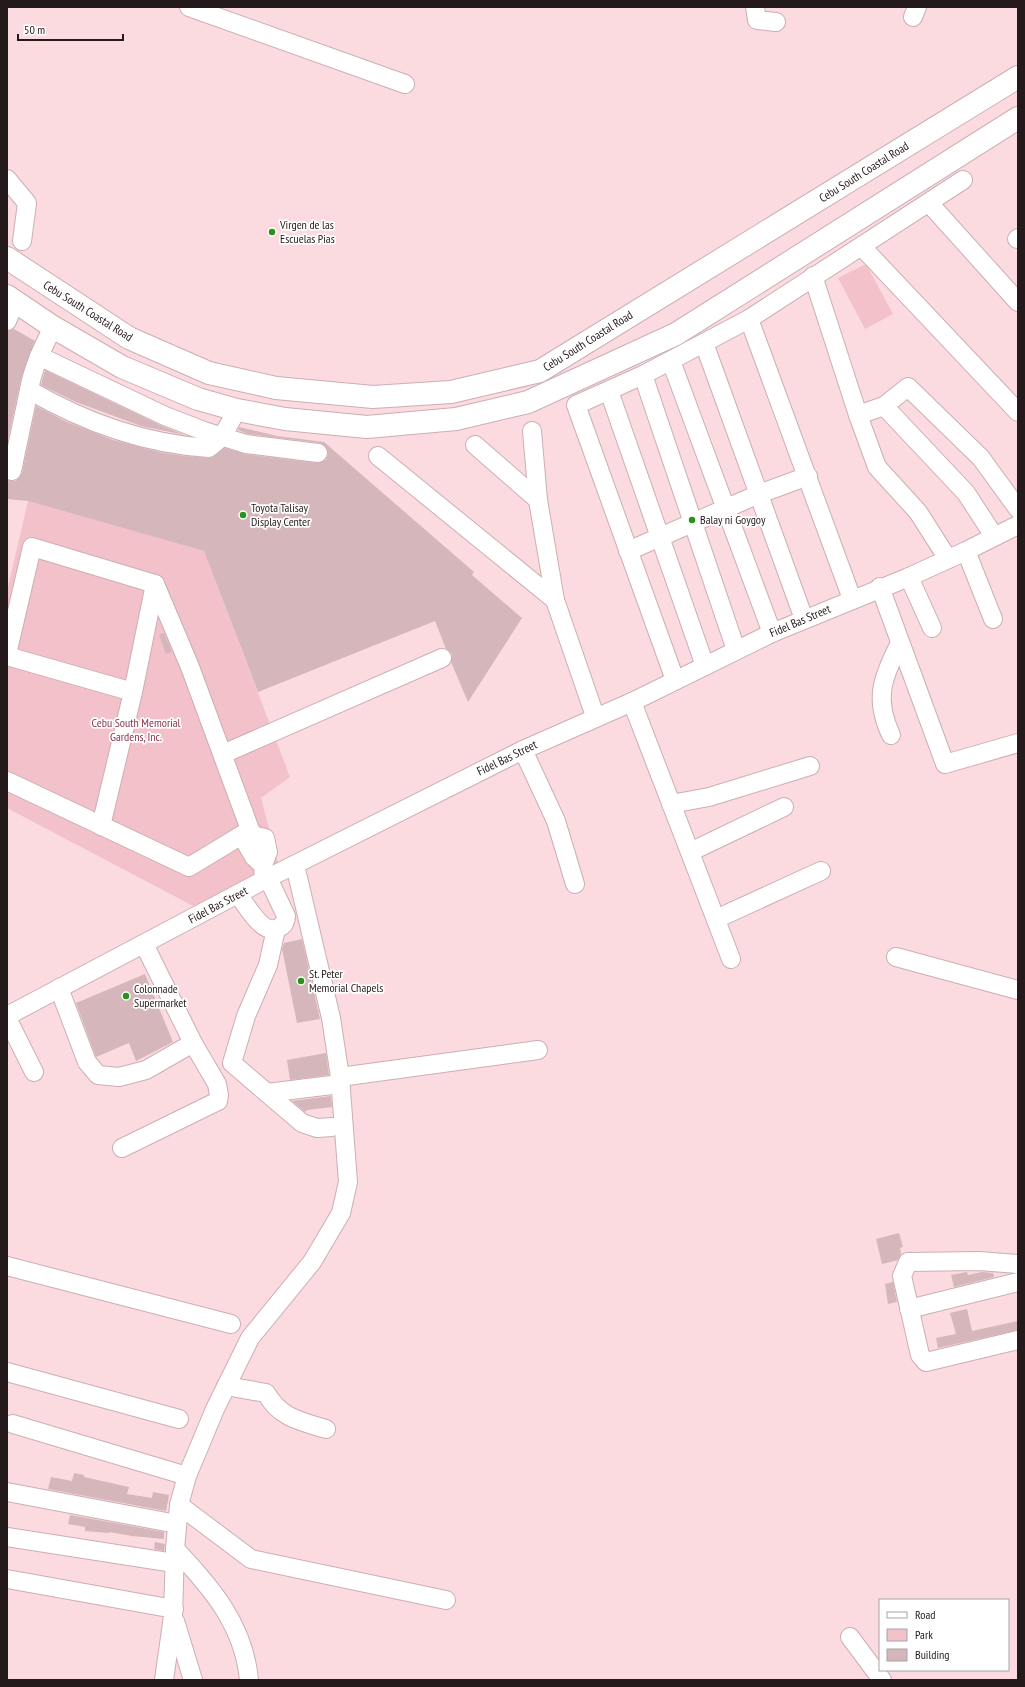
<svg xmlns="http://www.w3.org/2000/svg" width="1025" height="1687" font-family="'PT Sans Narrow',sans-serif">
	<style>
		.green { fill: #f2c1c9 }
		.building { fill: #d4b6bb }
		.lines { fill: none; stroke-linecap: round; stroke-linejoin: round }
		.minor-casing { stroke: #ccaeb3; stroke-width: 20 }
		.highway-casing { stroke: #ccaeb3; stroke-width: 24 }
		.minor { stroke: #fff; stroke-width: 18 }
		.highway { stroke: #fff; stroke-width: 22 }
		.poi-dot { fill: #26931b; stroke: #fff; stroke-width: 1.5 }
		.labels { text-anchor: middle; stroke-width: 3.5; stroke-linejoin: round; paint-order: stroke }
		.street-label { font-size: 12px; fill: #251a1b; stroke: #fff }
		.poi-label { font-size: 12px; fill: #251a1b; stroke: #fff; text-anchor: start }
		.park-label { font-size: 12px; fill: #89344a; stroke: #fff }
	</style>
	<rect width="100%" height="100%" fill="#fbdbe0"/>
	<g class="green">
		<polygon points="866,264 893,314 865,329 838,278"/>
		<polygon points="28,501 204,551 290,777 261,798 279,866 197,908 7,808 7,591"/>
	</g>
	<g class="building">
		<polygon points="14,329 35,341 21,379 7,444 7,336 8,331"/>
		<polygon points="45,370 160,425 185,435 141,426 76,402 41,385"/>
		<polygon points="36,406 67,422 113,440 159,452 184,456 212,458 225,448 245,454 317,463 326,460 328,455 327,449 320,443 248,434 238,430 239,427 277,436 324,442 474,572 472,575 522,618 468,702 451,662 452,654 446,649 435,621 258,692 204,551 28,501 7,499 7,480 16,481 22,473"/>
		<polygon points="164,633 172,652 166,654 159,635"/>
		<polygon points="302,939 320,1019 297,1023 282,949 284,943"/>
		<polygon points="145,974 173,1042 136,1061 129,1043 96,1057 76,1003"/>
		<polygon points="326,1053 329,1075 290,1080 287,1060"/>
		<polygon points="331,1096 332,1107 307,1110 305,1112 292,1101"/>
		<polygon points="899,1233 903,1247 900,1248 901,1254 898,1260 882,1264 876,1239"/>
		<polygon points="967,1272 968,1275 982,1272 993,1273 994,1277 954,1287 951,1275"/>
		<polygon points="893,1282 897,1302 888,1304 885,1284"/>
		<polygon points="967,1309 972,1331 1018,1321 1018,1330 938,1348 936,1338 956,1334 950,1313"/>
		<polygon points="74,1473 84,1475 84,1477 129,1487 127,1494 152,1498 153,1492 169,1495 166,1511 48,1489 51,1477 72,1481"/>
		<polygon points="70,1515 164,1532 164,1539 132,1536 109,1532 109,1533 85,1531 85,1527 68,1524"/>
		<polygon points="155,1542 165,1544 164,1551 154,1549"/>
	</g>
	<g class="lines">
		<defs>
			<g id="minor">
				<polyline points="189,7 405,84"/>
				<polyline points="755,7 757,20 776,22"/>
				<polyline points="913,17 917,7"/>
				<polyline points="7,179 27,203 22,241"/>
				<polyline points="929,203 1018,302"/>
				<polyline points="1017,239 1018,238"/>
				<polyline points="862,247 1018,412"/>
				<polyline points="813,276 858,415 877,467 918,512 948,559"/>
				<polyline points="749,319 852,599"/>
				<polyline points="7,321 15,302"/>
				<path d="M 53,327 C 43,347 33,367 29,390 C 84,422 145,444 209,448 L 222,437 L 237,410"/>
				<polyline points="704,343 804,619"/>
				<polyline points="39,356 165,416 204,431 246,444 318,453"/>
				<polyline points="671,361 772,633"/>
				<polyline points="643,375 736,650"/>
				<polyline points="609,391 705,666"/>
				<polyline points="884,406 908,387 981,458 1018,509"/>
				<polyline points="858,415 884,406 966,493 994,536"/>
				<polyline points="532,431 538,500 555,600 595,716"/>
				<polyline points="475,445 538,500"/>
				<polyline points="378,456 555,600"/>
				<polyline points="12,471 29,390"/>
				<polyline points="628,551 759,494 808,476"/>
				<polyline points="966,551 993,619"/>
				<polyline points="909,577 932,628"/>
				<polyline points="880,587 945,764 1018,743"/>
				<polyline points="7,654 32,547 155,584 190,667 252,835 247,845 254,857 263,865 264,880"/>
				<polyline points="7,656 133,692"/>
				<polyline points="675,680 576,405 643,375 749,319 963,180"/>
				<polyline points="632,702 731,959"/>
				<path d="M 891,735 C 874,699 882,678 900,643"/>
				<polyline points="523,750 556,821 575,884"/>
				<polyline points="223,754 442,658"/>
				<polyline points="7,781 189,867 250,830"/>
				<polyline points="671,804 709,797 810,766"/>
				<polyline points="101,826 133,692 155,584"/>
				<polyline points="252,835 265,838 268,852 263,865"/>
				<polyline points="690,852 784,807"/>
				<path d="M 238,894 C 246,905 263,936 278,928 C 284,926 286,921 286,916 L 268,878"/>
				<polyline points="716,919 821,871"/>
				<polyline points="276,929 268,965 246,1016 232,1063 302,1123 317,1128 332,1127"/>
				<polyline points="896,957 1018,990"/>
				<polyline points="59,988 87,1062 98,1075 119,1077 146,1070 193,1043"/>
				<polyline points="7,1016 264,880 523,750 632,702 772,633 909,577 966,551 1018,525"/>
				<polyline points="7,1018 34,1072"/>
				<polyline points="340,1077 538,1050"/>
				<polyline points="267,1093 340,1084"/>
				<polyline points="122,1148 218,1101 219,1095 217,1084 193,1043 144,944"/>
				<polyline points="1018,1264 979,1261 908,1262 902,1276 920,1355 926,1362 1018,1340"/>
				<polyline points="7,1266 231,1324"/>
				<polyline points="909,1309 1018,1282"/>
				<polyline points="7,1372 179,1419"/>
				<path d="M 226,1386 L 266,1393 C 280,1418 300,1421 326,1429"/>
				<polyline points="13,1424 187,1476"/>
				<polyline points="7,1492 177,1524"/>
				<polyline points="179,1505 251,1559 446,1600"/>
				<polyline points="7,1537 174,1563"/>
				<path d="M 175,1549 C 211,1587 244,1625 249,1680"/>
				<polyline points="7,1579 174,1609"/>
				<polyline points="175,1621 193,1680"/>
				<polyline points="850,1637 882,1680"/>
				<polyline points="164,1680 173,1616 175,1549 179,1505 187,1476 215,1409 250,1338 312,1262 341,1213 348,1182 340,1077 331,1018 295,865"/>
			</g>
			<g id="highway">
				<polyline points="7,258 129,338 209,373 276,388 373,397 451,392 540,371 1018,77"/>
				<polyline points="7,296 53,327 122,367 198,399 237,410 285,419 367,427 456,419 528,402 676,334 1018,118"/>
			</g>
		</defs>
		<use href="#minor" class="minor-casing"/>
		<use href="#highway" class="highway-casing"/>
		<use href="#minor" class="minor"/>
		<use href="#highway" class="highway"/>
	</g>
	<g class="poi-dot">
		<circle cx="272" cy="232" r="4"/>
		<circle cx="243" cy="515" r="4"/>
		<circle cx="692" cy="520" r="4"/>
		<circle cx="301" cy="981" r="4"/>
		<circle cx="126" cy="996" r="4"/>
	</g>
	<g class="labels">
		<g class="street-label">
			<text transform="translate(864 172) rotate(-32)" y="4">Cebu South Coastal Road</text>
			<text transform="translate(88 311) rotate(32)" y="4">Cebu South Coastal Road</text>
			<text transform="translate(588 341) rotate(-32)" y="4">Cebu South Coastal Road</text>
			<text transform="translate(800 621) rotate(-23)" y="4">Fidel Bas Street</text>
			<text transform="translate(507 758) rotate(-26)" y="4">Fidel Bas Street</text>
			<text transform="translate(218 905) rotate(-28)" y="4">Fidel Bas Street</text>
		</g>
		<g class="poi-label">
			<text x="280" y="229">Virgen de las<tspan x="280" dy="14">Escuelas Pias</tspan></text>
			<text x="251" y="512">Toyota Talisay<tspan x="251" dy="14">Display Center</tspan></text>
			<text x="700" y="524">Balay ni Goygoy</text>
			<text x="309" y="978">St. Peter<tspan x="309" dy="14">Memorial Chapels</tspan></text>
			<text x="134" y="993">Colonnade<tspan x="134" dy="14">Supermarket</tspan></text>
		</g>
		<g class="park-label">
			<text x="136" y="727">Cebu South Memorial<tspan x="136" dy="14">Gardens, Inc.</tspan></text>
		</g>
	</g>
	<rect width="1025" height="1687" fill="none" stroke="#251a1b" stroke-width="16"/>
	<rect x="879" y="1599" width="130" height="72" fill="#ffffff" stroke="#a8a3a4"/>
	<rect x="887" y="1612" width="20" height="6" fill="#ffffff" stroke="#a8a3a4"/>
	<text x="915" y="1619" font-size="12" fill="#251a1b">Road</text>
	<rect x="887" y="1629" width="20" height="12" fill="#f2c1c9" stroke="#a8a3a4"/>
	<text x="915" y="1639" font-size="12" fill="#251a1b">Park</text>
	<rect x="887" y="1649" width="20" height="12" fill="#d4b6bb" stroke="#a8a3a4"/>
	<text x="915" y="1659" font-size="12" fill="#251a1b">Building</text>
	<path d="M18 34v6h105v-6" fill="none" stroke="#251a1b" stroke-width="2"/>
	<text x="24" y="34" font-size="12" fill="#251a1b" stroke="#ffffff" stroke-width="3" paint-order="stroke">50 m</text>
</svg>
